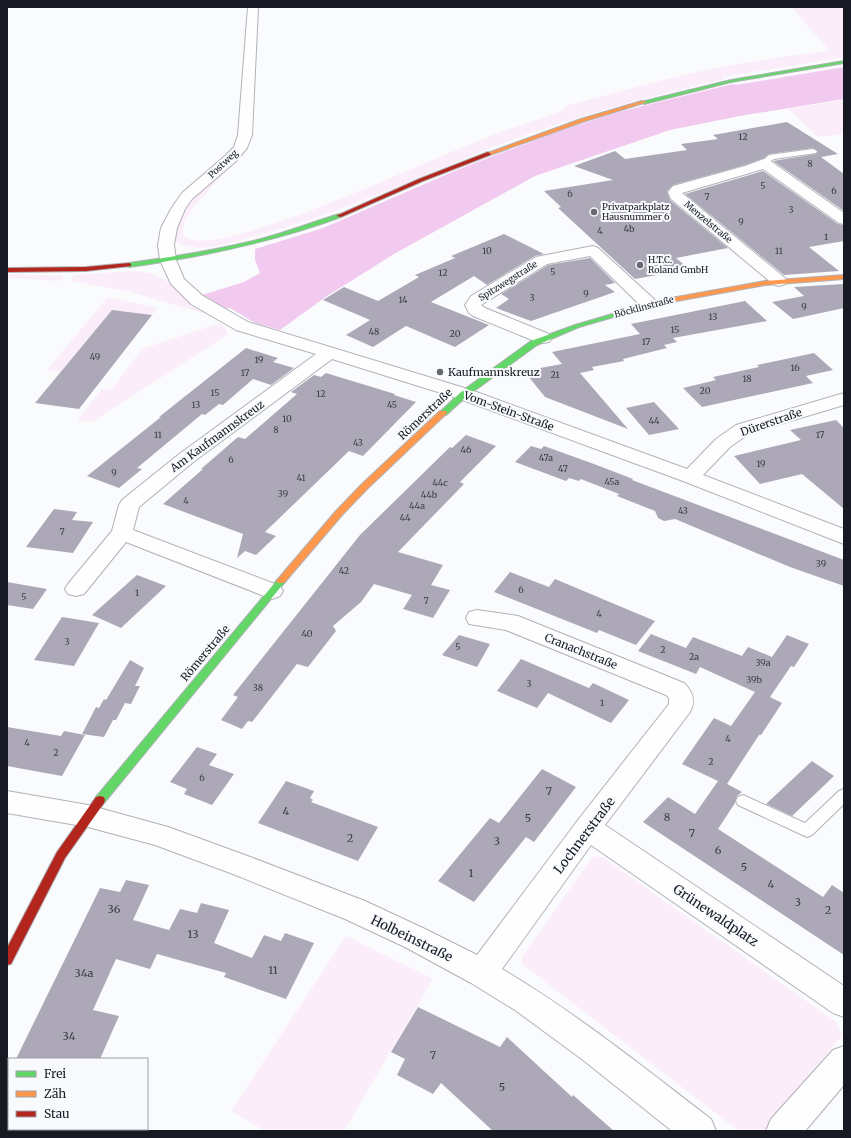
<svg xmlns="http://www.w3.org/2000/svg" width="851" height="1138" font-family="Merriweather,serif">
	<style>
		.green { fill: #fbeefa }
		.forest { fill: #f2caef }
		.building { fill: #ada8b7 }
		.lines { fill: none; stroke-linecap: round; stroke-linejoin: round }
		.lane-casing { stroke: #b0b2b7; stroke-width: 2 }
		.street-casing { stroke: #b0b2b7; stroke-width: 2 }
		.fast-casing { stroke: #b0b2b7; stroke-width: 2 }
		.slow-casing { stroke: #b0b2b7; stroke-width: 2 }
		.jam-casing { stroke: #b0b2b7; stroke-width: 2 }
		.lane { fill: #fefeff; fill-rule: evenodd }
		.street { fill: #fefeff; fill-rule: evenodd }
		.fast { fill: #63d668; fill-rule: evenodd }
		.slow { fill: #ff974d; fill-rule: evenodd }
		.jam { fill: #b3261e; fill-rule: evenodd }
		.poi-dot { fill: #66696f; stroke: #f8fafe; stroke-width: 1.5 }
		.labels { text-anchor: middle; stroke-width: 4; stroke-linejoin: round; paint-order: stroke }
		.number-label { font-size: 9px; fill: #3c3e47 }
		.far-street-label { font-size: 9px; fill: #171a22; stroke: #f8fafe }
		.far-poi-label { font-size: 9px; fill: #171a22; stroke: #f8fafe; text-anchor: start }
		.poi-label { font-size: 11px; fill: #171a22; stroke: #f8fafe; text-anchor: start }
		.street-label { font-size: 11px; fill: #171a22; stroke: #f8fafe }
		.near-number-label { font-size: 11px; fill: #3c3e47 }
		.near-street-label { font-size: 13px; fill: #171a22; stroke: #f8fafe }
	</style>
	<rect width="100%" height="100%" fill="#f9fbfd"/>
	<g class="green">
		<path d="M 791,7 L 844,7 L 844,57 L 722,77 L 724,79 C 663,93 603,109 543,129 C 450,160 362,207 266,233 C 246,238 219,248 199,248 C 190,247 183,245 176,241 C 167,214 226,166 245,148 L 240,156 L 195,205 L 185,220 L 182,233 C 185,237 189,240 195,240 C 212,243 240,234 257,229 C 338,204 414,166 493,135 C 517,126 541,119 564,110 L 566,106 C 618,92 669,77 721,67 C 757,60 793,56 829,50 Z"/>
		<polygon points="844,100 844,134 818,137 788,109"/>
		<polygon points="133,271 150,273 164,279 185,298 206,314 127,291 71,281 74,275"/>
		<polygon points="7,274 64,276 60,281 7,278"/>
		<polygon points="108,297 157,308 152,315 112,310 60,372 47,370"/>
		<polygon points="220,323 226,328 227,335 92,422 77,420 102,389 111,390 142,349"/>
		<polygon points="593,856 604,858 836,1022 842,1035 766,1131 739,1131 522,964 522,957"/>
		<polygon points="346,936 433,979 344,1131 265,1131 231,1111"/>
	</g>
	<polygon class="forest" points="844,67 844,99 740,116 670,130 535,176 394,254 327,296 280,330 255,323 230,308 222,309 202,295 244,282 260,273 255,260 255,249 323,228 457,170 548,135 614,113 733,84 736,85"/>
	<g class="building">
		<polygon points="787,122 838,154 821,157 844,174 844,211 773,161 816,154 818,151 813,148 769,154 764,158 745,165 673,185 667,191 670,200 728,248 676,258 689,269 635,279 558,208 561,207 544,191 613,180 574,166 615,151 625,159 687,150 681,144 718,139 713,135"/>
		<polygon points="763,171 838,224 844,225 844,241 809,247 839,271 784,275 685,194"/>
		<polygon points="504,234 544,254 535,256 487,285 474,276 431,302 489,325 455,347 406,326 373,347 346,335 370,320 323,300 344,287 378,301 419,277 415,275 455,258 451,256"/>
		<polygon points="590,258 615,283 605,285 615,292 531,321 496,308 509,299 501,294 548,265"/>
		<polygon points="844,284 844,308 793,319 772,302 804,296 794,287"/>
		<polygon points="745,301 767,321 673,338 677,342 664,345 667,348 623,359 624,361 592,367 594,370 580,373 628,429 545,397 524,371 562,364 552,352 640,334 631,324"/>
		<polygon points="112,310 152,315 79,409 35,403"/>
		<polygon points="246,348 278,358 273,362 294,368 271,385 253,379 223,405 219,404 205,415 202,414 137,468 142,469 119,488 87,476 161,417 159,417"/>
		<polygon points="814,353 833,370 806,376 813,383 702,407 683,388 716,380 713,377 759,367 757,365"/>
		<polygon points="326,373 395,394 394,395 416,402 363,456 349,451 265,532 276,536 256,555 245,551 237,558 243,534 163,504 203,469 201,469 238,437 245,439 297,394 291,392 314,375 321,377"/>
		<polygon points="654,402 679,429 649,435 626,408"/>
		<polygon points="836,420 844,428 844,509 802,474 760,484 734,456 801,440 790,430"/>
		<polygon points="466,435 496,446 460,482 464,484 398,552 443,565 431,585 450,590 433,618 403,609 412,595 374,584 361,602 333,626 336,631 308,667 297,664 252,722 248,721 242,729 221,720 238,697 233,695 360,535 450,447 452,448"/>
		<polygon points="531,446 541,449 544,446 594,464 633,479 632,480 844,560 844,586 790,567 675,519 664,521 658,518 655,511 617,496 619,494 581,479 579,481 569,478 566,481 515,462"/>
		<polygon points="54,509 77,512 72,520 93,522 73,553 26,547"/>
		<polygon points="510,572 549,587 555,579 655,621 636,645 599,630 597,633 494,592"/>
		<polygon points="137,575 166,586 121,628 92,615"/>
		<polygon points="7,582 47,589 33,609 7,605"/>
		<polygon points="62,617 99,623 74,666 34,660"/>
		<polygon points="651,634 686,648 693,637 742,656 748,647 772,657 787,635 809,644 794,667 791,666 770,697 782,703 761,735 759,735 727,784 742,792 737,796 735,803 718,829 823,897 832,885 844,893 844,955 643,822 668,797 695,814 718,781 682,764 714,718 731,726 755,692 700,667 696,674 638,651"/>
		<polygon points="459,635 490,644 477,667 442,655"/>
		<polygon points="521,659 589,688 593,683 629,700 611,723 548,693 537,708 497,691"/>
		<polygon points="130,660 144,668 135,686 140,686 131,704 125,703 116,720 113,720 104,737 82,734 96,707 99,708 104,699 106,700"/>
		<polygon points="7,727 61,736 64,731 85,735 62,776 7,766"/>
		<polygon points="197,747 217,754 209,765 234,774 212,805 184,794 187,789 170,782"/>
		<polygon points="812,761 834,776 792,816 766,804"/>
		<polygon points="542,769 576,787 534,842 526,837 474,902 438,881 490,818 499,823"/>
		<polygon points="286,781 314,791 310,798 313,800 311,802 378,827 358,861 258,823"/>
		<polygon points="126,880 149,885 133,920 169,930 180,909 197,913 201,903 229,910 214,943 252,958 264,935 281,941 285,933 314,943 286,999 224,977 226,973 157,954 150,969 116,959 93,1010 119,1016 100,1059 16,1059 100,888 120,892"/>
		<polygon points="418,1007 500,1047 507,1037 572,1097 573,1095 614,1131 493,1131 441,1083 433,1094 397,1075 405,1059 391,1052"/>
	</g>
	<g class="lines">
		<defs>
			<g id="lane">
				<polygon points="813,149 817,151 816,153 774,159 764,165 760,163 769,155"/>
				<polygon points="844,789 844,804 812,835 807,837 738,805 736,801 738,797 743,795 805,823 839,791"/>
			</g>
			<g id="street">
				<polygon points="248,7 258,7 252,135 247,148 235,162 192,199 185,209 177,228 174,245 176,260 184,279 203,296 248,322 471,390 687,469 716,439 736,425 844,393 844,405 750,433 730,447 703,475 844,529 844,544 683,481 457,398 332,359 192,463 139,507 133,530 280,586 283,591 280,596 272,599 264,596 126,542 84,594 76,596 68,594 65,589 68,584 112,531 119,505 122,500 178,455 316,354 236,330 191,304 171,284 160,260 158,245 161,228 171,209 182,193 225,156 234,147 238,135"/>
				<polygon points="764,159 769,160 844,213 844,224 839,223 763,169 682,193 785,278 787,281 785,284 779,286 773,284 671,199 668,192 673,186 745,166"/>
				<polygon points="593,246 598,248 655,300 657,304 655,308 649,309 643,308 590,256 547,264 481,305 485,308 549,334 552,338 549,342 543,343 537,342 473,316 469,313 465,305 471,296 536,257"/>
				<path d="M 477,610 L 518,616 L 684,683 C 693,692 696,701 690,712 L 605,825 L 844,986 L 844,1017 L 833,1013 L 591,845 L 502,969 C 576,1013 643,1067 711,1119 L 716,1131 L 672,1131 L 583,1060 L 515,1010 L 471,983 L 405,947 L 345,919 L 233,874 L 155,845 L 88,827 L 7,813 L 7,791 L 88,805 L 168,827 L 253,858 L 365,901 L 425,929 L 477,955 L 578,820 L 669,704 L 669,698 L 666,695 L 506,630 L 469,624 L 466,618 L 469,612 Z"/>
				<polygon points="844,1046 844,1085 805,1131 766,1131 771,1119 833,1050"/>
			</g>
			<g id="fast">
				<polygon points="844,61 844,63 731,82 644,104 641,102 731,80"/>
				<path d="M 339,214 L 342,216 L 341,217 C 272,242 202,257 129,267 L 126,265 L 129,263 C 173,257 217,250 261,239 C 287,232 313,222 339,214 Z"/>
				<polygon points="660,300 663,302 662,303 579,327 537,345 467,396 446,415 440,415 439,413 461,392 531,341 575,325"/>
				<polygon points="281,578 286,581 284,583 104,803 100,804 96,803 95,800 96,797 278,579"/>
			</g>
			<g id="slow">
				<polygon points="642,101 647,102 585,121 490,155 485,154 581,119"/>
				<polygon points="844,275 844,279 765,285 660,304 657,302 660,300 765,281"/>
				<polygon points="440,411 446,411 447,413 368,488 342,515 284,583 278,583 276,581 278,579 336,511 362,484"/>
			</g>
			<g id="jam">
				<polygon points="488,152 491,154 490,155 423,181 341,217 336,216 419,179"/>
				<polygon points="129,263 131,264 131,266 86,271 7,272 7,268 86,267"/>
				<polygon points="100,796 104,797 105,800 104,803 65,858 11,964 7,965 7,948 57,852 96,797"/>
			</g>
		</defs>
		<use href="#lane" class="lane-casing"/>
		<use href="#street" class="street-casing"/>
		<use href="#fast" class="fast-casing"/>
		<use href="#slow" class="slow-casing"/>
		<use href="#jam" class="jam-casing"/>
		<use href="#lane" class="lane"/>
		<use href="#street" class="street"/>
		<use href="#fast" class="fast"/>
		<use href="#slow" class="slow"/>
		<use href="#jam" class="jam"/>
	</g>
	<g class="poi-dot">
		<circle cx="594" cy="212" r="4"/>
		<circle cx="640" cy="265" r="4"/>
		<circle cx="440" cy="372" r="4"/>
	</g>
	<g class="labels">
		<g class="number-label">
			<text x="743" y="140">12</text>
			<text x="810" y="167">8</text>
			<text x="763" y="189">5</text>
			<text x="834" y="194">6</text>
			<text x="570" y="197">6</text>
			<text x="707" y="200">7</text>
			<text x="791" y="213">3</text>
			<text x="741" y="225">9</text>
			<text x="629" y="232">4b</text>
			<text x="600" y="234">4</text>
			<text x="826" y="240">1</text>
			<text x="487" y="254">10</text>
			<text x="779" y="254">11</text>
			<text x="553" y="275">5</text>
			<text x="443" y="276">12</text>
			<text x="586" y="297">9</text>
			<text x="532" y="301">3</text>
			<text x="403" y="303">14</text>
			<text x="804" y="310">9</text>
			<text x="713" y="320">13</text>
			<text x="675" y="333">15</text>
			<text x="374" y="335">48</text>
			<text x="455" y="337">20</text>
			<text x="646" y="345">17</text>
			<text x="95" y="360">49</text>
			<text x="259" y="363">19</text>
			<text x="795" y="371">16</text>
			<text x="245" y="376">17</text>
			<text x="555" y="378">21</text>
			<text x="747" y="382">18</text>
			<text x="705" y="394">20</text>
			<text x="215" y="396">15</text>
			<text x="321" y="397">12</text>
			<text x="196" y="408">13</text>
			<text x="392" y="408">45</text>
			<text x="287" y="422">10</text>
			<text x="654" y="424">44</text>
			<text x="276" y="433">8</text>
			<text x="158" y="438">11</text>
			<text x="820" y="438">17</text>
			<text x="358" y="446">43</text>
			<text x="466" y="453">46</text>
			<text x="546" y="461">47a</text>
			<text x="231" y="463">6</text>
			<text x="761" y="467">19</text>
			<text x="563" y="472">47</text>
			<text x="114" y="476">9</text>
			<text x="301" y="481">41</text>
			<text x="612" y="485">45a</text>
			<text x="440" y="486">44c</text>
			<text x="283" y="497">39</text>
			<text x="429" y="498">44b</text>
			<text x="186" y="504">4</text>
			<text x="417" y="509">44a</text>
			<text x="683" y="514">43</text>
			<text x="405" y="521">44</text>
			<text x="62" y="535">7</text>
			<text x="821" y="567">39</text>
			<text x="344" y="574">42</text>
			<text x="521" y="593">6</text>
			<text x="137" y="596">1</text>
			<text x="24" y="600">5</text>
			<text x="426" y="604">7</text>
			<text x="599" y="617">4</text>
			<text x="307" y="637">40</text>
			<text x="67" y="645">3</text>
			<text x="458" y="650">5</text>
			<text x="663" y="653">2</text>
			<text x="694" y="660">2a</text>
			<text x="763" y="666">39a</text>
			<text x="754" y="683">39b</text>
			<text x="529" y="687">3</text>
			<text x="258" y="691">38</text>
			<text x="602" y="706">1</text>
			<text x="728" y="742">4</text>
			<text x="27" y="746">4</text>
			<text x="56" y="756">2</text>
			<text x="711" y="765">2</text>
			<text x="202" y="781">6</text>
		</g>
		<g class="far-street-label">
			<text transform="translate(223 164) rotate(-43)" y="3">Postweg</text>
			<text transform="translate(708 222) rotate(40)" y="3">Menzelstraße</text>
			<text transform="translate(508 281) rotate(-32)" y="3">Spitzwegstraße</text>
			<text transform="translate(644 307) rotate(-15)" y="3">Böcklinstraße</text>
		</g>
		<g class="far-poi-label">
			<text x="602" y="210">Privatparkplatz<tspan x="602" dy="10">Hausnummer 6</tspan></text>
			<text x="648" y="263">H.T.C.<tspan x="648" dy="10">Roland GmbH</tspan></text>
		</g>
		<g class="poi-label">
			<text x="448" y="376">Kaufmannskreuz</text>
		</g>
		<g class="street-label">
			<text transform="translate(509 411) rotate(20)" y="4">Vom-Stein-Straße</text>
			<text transform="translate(425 414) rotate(-43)" y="4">Römerstraße</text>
			<text transform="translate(771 422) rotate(-19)" y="4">Dürerstraße</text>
			<text transform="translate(217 436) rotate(-36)" y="4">Am Kaufmannskreuz</text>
			<text transform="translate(581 651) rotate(22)" y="4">Cranachstraße</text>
			<text transform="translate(205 653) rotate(-50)" y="4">Römerstraße</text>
		</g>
		<g class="near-number-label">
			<text x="549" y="795">7</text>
			<text x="286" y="815">4</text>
			<text x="667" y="821">8</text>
			<text x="528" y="822">5</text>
			<text x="692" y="837">7</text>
			<text x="350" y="842">2</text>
			<text x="497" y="845">3</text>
			<text x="718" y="854">6</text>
			<text x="744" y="871">5</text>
			<text x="471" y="877">1</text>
			<text x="771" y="888">4</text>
			<text x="798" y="906">3</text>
			<text x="114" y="913">36</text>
			<text x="828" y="914">2</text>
			<text x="193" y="938">13</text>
			<text x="273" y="974">11</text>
			<text x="84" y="977">34a</text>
			<text x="69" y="1040">34</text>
			<text x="433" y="1059">7</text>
			<text x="502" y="1091">5</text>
		</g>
		<g class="near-street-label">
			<text transform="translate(584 835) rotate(-53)" y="5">Lochnerstraße</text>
			<text transform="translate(716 915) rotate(34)" y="5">Grünewaldplatz</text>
			<text transform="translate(412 938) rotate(26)" y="5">Holbeinstraße</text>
		</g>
	</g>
	<rect width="851" height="1138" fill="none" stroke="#171a22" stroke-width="16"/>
	<rect x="8" y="1058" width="140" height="72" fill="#f8fafe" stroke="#9ea0a6"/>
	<rect x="16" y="1071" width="20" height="6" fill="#63d668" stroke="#9ea0a6"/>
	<text x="44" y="1078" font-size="12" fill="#171a22">Frei</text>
	<rect x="16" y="1091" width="20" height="6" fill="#ff974d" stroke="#9ea0a6"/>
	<text x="44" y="1098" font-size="12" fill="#171a22">Zäh</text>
	<rect x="16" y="1111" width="20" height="6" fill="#b3261e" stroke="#9ea0a6"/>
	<text x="44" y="1118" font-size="12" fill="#171a22">Stau</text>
</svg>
